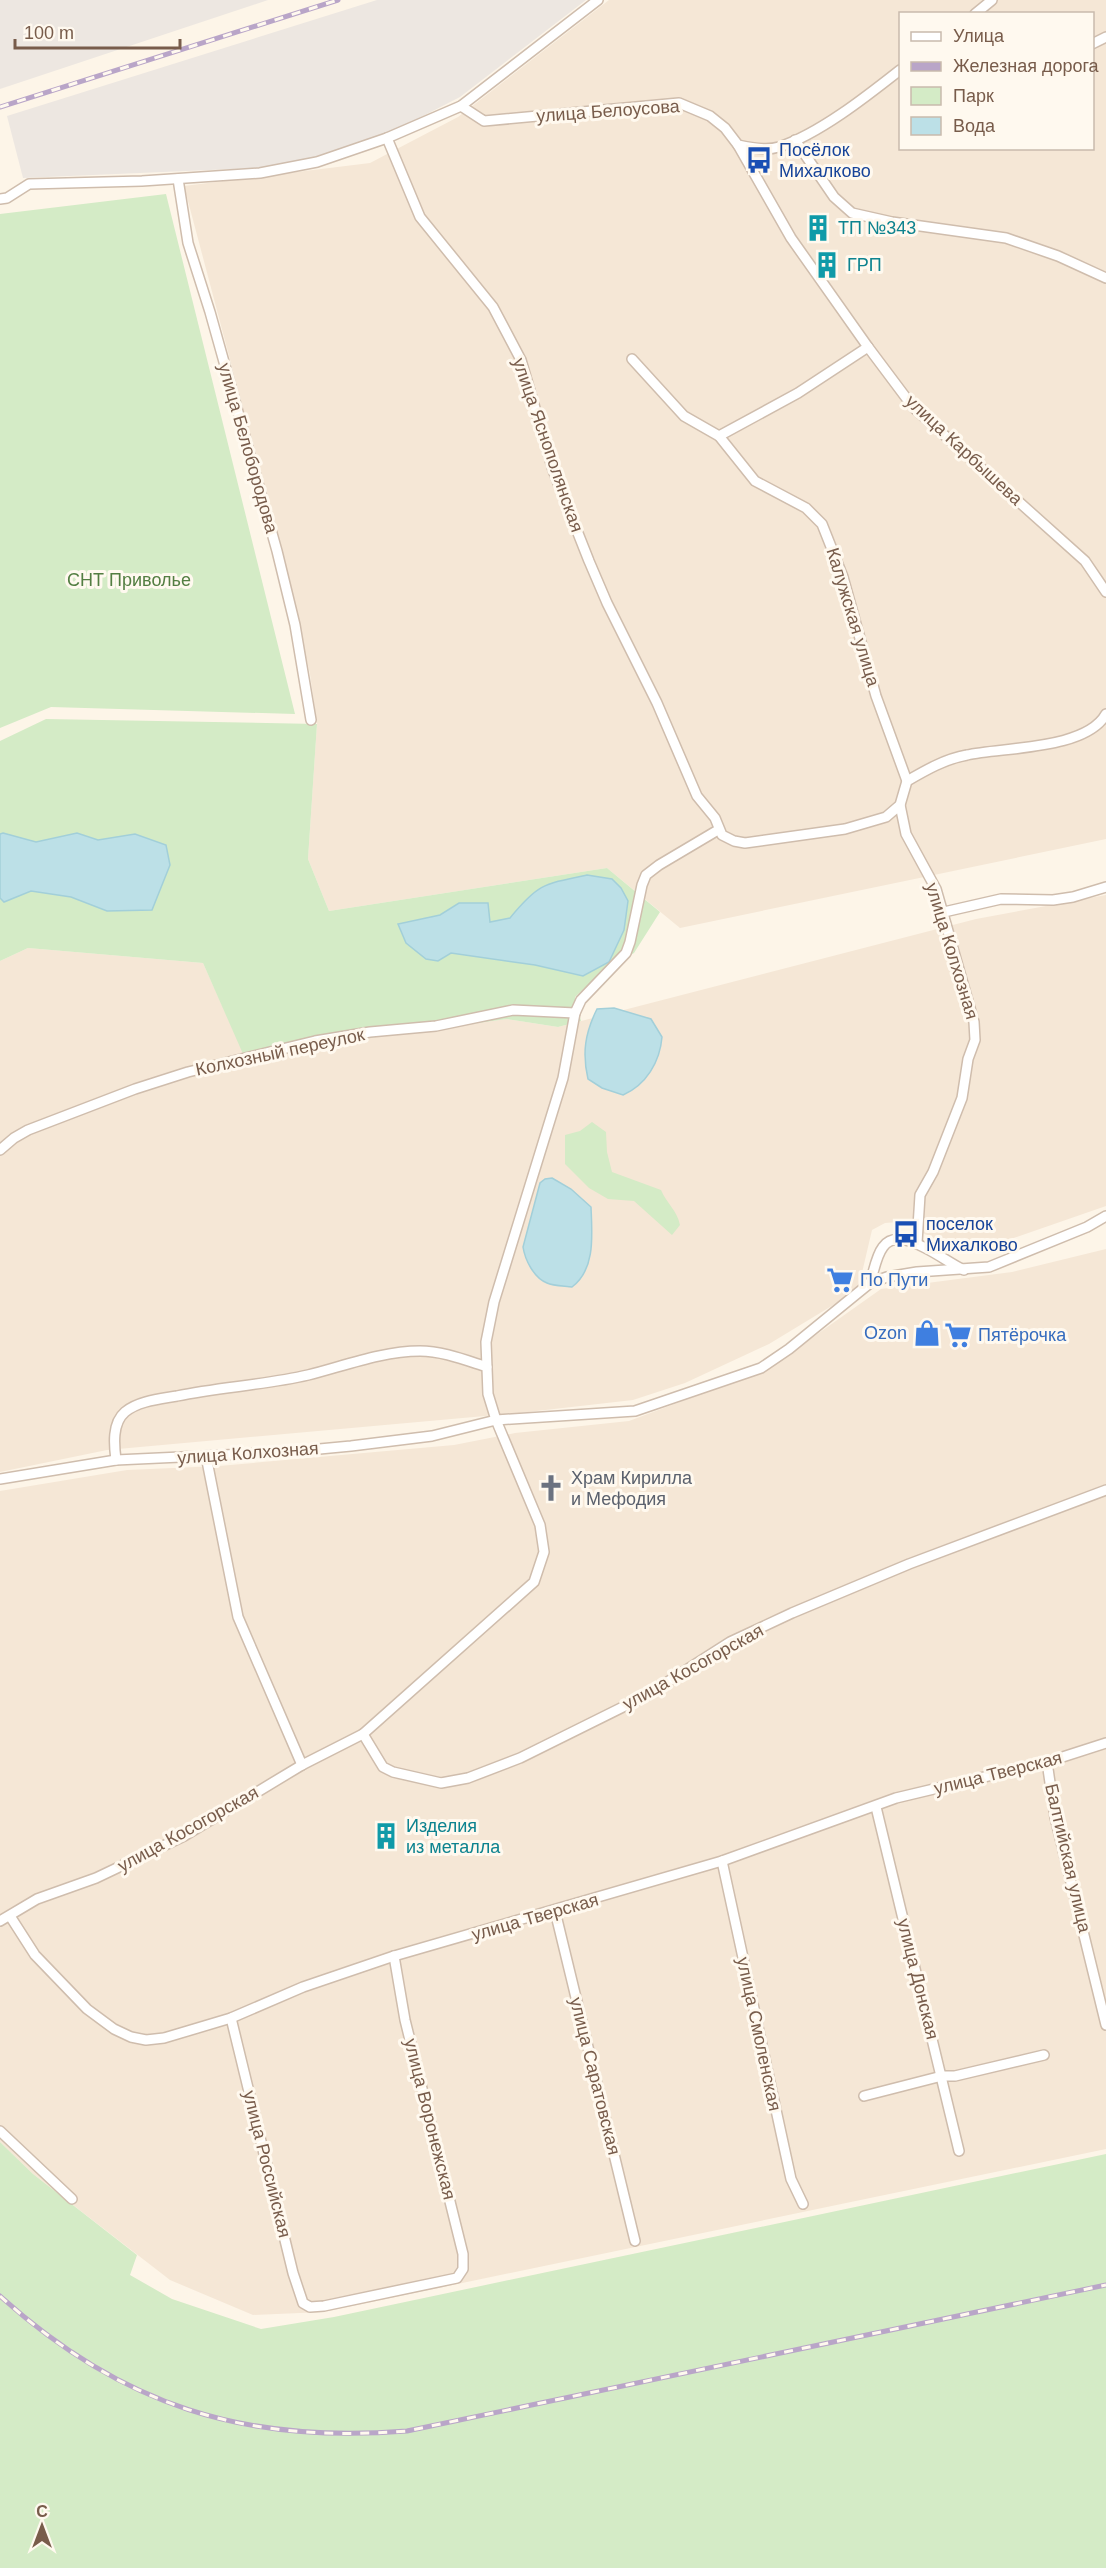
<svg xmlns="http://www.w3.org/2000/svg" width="1106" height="2568" font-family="Arial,sans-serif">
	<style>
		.residential { fill: #f5e7d6; fill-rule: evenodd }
		.industrial { fill: #ede7e1 }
		.green { fill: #d4ebc6 }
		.water { fill: #bce0e7; stroke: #a2cfd9; stroke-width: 1.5 }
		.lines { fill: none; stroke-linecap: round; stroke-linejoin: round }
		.minor-casing { stroke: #cfbdad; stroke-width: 12 }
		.minor { stroke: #fff; stroke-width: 9 }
		.rail-casing { stroke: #b9a5c8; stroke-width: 5 }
		.rail { stroke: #fff9ef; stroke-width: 3; stroke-dasharray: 9; stroke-linecap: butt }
		.labels { text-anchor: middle; stroke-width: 6; stroke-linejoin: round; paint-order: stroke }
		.street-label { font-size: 18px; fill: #785c4b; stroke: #fff9ef }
		.transit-label { font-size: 18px; fill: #164399; stroke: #fff9ef; text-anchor: start }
		.culture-label { font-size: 18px; fill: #0d838f; stroke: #fff9ef; text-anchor: start }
		.park-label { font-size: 18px; fill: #537e42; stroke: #fff9ef }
		.shop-label { font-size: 18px; fill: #366cbe; stroke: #fff9ef; text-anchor: start }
		.worship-label { font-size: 18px; fill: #5b616d; stroke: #fff9ef; text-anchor: start }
	</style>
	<rect width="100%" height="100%" fill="#fdf5e8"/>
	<g class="residential">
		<path d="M 609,0 L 1106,0 L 1106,839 L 680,928 L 607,868 L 329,911 L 308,859 L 317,724 L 310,674 L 284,563 L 184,186 L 370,163 L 458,117 ZM 900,14 L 1092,14 L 1092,148 L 900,148 Z"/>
		<polygon points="1106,895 1106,1206 968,1254 899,1222 885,1223 872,1230 858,1290 769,1344 685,1383 633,1400 519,1413 107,1450 0,1472 0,961 28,948 203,963 248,1063 318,1045 507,1019 558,1027 976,919"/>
		<polygon points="1106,1249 1106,2149 323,2312 253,2315 170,2280 33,2174 0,2142 0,1491 127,1470 219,1466 454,1445 515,1433 629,1421 768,1369 881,1289 1012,1272"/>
	</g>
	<g class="industrial">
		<polygon points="0,0 268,0 0,89"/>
		<polygon points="377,0 586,0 460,97 384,136 309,160 257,168 23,178 7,116"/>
	</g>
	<g class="green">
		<polygon points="166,194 295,714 51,707 0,728 0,214"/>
		<polygon points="46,719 317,724 308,859 329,911 607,868 660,912 634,953 604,970 575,997 581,1021 558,1027 507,1019 318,1045 247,1063 203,963 28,948 0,961 0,741"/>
		<path d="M 592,1122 L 606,1132 L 607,1152 L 612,1172 L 661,1190 C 667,1204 677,1210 680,1225 L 672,1235 L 634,1201 L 608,1199 L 589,1188 L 565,1164 L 565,1135 L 580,1131 Z"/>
		<polygon points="0,2142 33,2174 137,2255 130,2275 172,2299 261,2329 334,2317 1106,2154 1106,2568 0,2568"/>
	</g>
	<g class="water">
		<polygon points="3,833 36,842 77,833 98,840 135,834 166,845 170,865 152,910 107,911 71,897 31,891 4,902 0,898 0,834"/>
		<path d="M 587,875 L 612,879 L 621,888 L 628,901 L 624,930 L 609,962 L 583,976 L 535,965 L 451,953 L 438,961 L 426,959 L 406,943 L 398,924 L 440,915 L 459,903 L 488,903 L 490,922 L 510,918 C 538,884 543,884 587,875 Z"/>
		<path d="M 614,1008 L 651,1019 L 662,1037 C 660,1062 646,1085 623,1095 L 602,1088 L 588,1079 C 582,1053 585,1033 597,1009 Z"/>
		<path d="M 552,1178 L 571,1189 L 591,1207 C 592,1234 596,1269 572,1287 C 565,1286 553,1286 547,1283 C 534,1278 525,1260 523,1247 L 540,1183 L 545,1179 Z"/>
	</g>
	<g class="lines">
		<defs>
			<g id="minor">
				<polyline points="975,14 992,0"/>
				<polyline points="1092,44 1106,37"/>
				<path d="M 461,106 L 484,121 L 679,103 L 710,116 L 725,128 L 738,145 C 751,148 766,151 779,147 C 819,134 867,96 900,70"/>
				<path d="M 387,138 L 420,217 L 493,307 L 521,360 L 553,470 L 589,561 L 607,603 L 657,703 L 697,796 L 715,818 L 722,835 L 734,841 L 745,843 L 845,829 L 886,817 L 900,805 L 907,781 C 926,770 945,759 967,755 C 1003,747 1086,750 1106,714"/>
				<polyline points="795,140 834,197 852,213 892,222 1006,238 1058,256 1106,278"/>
				<polyline points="738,145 791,238 868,347 913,407 1085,561 1106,592"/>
				<polyline points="178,179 188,243 210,312 277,551 295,625 311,720"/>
				<polyline points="0,199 7,198 29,184 142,181 260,173 317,162 387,138 461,106 598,0"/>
				<polyline points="632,359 684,416 719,436 755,481 806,508 822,524 843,577 876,696 907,781"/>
				<polyline points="719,436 798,393 868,347"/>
				<polyline points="900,805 906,834 936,889 974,1022 975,1040 968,1059 962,1098 933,1172 920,1195 917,1243"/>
				<polyline points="944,912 1001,899 1053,900 1073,897 1106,887"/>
				<polyline points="0,1150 14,1138 28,1130 135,1089 188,1072 315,1041 370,1032 436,1026 513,1010 575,1013"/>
				<path d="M 870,1283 C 874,1271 876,1256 883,1247 C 900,1223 945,1262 964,1270"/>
				<polyline points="206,1456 238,1617 302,1765"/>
				<path d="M 116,1460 C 114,1445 112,1423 125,1412 C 138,1401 160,1399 177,1396 C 220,1387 265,1385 308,1375 C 344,1366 382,1351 420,1351 C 442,1351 465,1360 487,1367"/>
				<polyline points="0,1479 116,1460 288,1452 351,1446 432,1436 496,1420 635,1411 761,1368 789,1349 870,1283 887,1277 917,1272 989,1267 1087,1227 1106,1216"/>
				<polyline points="363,1734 383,1767 393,1772 441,1783 468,1778 520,1758 647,1695 730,1642 792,1613 909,1564 1106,1490"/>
				<polyline points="1047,1762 1055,1817 1106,2025"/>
				<polyline points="876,1807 959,2151"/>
				<polyline points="722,1861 791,2179 803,2204"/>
				<polyline points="555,1911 635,2241"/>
				<polyline points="10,1916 35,1955 87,2009 114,2029 131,2037 146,2040 164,2038 231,2018 303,1987 394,1956 722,1861 896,1798 1047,1762 1106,1743"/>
				<polyline points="0,1921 37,1899 96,1878 184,1836 302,1765 363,1734 534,1582 544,1552 540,1525 496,1420 488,1394 486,1342 494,1302 563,1078 575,1013 581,1000 626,953 630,942 642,885 646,875 659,865 718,830"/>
				<polyline points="231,2018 293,2273 303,2303 310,2307 324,2306 457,2278 463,2269 463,2254 405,2020 394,1956"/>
				<polyline points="864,2096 942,2076 955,2076 1044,2055"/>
				<polyline points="0,2131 72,2199"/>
			</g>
		</defs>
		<use href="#minor" class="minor-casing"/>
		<use href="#minor" class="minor"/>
		<defs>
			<g id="rail">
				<polyline points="0,107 338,0"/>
				<path d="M 0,2296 C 122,2406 245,2444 407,2431 L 1106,2285"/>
			</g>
		</defs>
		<use href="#rail" class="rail-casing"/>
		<use href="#rail" class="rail"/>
	</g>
	<defs>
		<symbol id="bus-bare" viewBox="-9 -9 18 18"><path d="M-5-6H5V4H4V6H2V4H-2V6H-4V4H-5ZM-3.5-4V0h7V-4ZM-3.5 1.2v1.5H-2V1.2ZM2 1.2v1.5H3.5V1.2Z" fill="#1a4fb4" stroke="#fff9ef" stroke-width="2.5" paint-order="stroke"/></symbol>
		<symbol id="building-bare" viewBox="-9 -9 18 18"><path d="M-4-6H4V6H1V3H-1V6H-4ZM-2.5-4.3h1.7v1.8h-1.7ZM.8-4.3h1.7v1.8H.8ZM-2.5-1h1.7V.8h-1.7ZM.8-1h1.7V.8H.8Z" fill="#0f9aa8" stroke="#fff9ef" stroke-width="2.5" paint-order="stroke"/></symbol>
		<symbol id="supermarket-bare" viewBox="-9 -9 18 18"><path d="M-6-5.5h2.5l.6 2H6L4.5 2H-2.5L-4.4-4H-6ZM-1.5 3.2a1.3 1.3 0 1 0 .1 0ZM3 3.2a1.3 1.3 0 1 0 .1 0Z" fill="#3f7fe0" stroke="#fff9ef" stroke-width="2.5" paint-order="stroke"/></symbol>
		<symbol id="shop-bare" viewBox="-9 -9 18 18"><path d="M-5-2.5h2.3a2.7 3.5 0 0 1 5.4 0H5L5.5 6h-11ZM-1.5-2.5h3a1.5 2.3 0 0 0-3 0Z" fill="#3f7fe0" stroke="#fff9ef" stroke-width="2.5" paint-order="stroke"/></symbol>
		<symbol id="church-bare" viewBox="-9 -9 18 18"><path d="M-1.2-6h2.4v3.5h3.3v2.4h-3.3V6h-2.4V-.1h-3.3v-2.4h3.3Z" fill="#6b7280" stroke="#fff9ef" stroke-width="2.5" paint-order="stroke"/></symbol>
	</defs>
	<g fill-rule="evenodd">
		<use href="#bus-bare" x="740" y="141" width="38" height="38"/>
		<use href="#building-bare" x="799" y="209" width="38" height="38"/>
		<use href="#building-bare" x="808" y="246" width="38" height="38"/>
		<use href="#bus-bare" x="887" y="1215" width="38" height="38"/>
		<use href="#supermarket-bare" x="821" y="1261" width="38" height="38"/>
		<use href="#shop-bare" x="908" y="1314" width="38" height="38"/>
		<use href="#supermarket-bare" x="939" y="1316" width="38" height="38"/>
		<use href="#church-bare" x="532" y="1469" width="38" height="38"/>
		<use href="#building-bare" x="367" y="1817" width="38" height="38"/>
	</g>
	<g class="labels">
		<g class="street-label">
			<text transform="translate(608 111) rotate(-4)" y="6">улица Белоусова</text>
			<text transform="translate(548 445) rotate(71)" y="6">улица Яснополянская</text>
			<text transform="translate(248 448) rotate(74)" y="6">улица Белобородова</text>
			<text transform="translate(964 450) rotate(43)" y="6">улица Карбышева</text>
			<text transform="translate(853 617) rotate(73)" y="6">Калужская улица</text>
			<text transform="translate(952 951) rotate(73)" y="6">улица Колхозная</text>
			<text transform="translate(280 1052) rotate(-12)" y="6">Колхозный переулок</text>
			<text transform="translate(248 1453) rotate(-4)" y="6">улица Колхозная</text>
			<text transform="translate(693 1667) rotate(-29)" y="6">улица Косогорская</text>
			<text transform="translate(998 1773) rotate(-14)" y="6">улица Тверская</text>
			<text transform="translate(188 1829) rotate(-29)" y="6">улица Косогорская</text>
			<text transform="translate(1068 1858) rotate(77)" y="6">Балтийская улица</text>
			<text transform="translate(535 1917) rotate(-16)" y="6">улица Тверская</text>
			<text transform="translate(918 1979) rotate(76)" y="6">улица Донская</text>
			<text transform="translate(759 2034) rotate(78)" y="6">улица Смоленская</text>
			<text transform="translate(595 2076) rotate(76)" y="6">улица Саратовская</text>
			<text transform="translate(430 2119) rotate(76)" y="6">улица Воронежская</text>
			<text transform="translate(267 2164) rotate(76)" y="6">улица Российская</text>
		</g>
		<g class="transit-label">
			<text x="779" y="156">Посёлок<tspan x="779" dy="21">Михалково</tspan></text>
			<text x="926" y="1230">поселок<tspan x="926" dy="21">Михалково</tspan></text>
		</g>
		<g class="culture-label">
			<text x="838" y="234">ТП №343</text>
			<text x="847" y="271">ГРП</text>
			<text x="406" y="1832">Изделия<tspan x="406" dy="21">из металла</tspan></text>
		</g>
		<g class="park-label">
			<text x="129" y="586">СНТ Приволье</text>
		</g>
		<g class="shop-label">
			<text x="860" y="1286">По Пути</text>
			<text x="907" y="1339" text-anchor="end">Ozon</text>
			<text x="978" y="1341">Пятёрочка</text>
		</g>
		<g class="worship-label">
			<text x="571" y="1484">Храм Кирилла<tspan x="571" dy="21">и Мефодия</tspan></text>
		</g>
	</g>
	<rect x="899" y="12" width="195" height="138" fill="#fff9ef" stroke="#c9baad" stroke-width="1.5"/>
	<rect x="911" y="32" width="30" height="9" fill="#ffffff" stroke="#c9baad" stroke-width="1.5"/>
	<text x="953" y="42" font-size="18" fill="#785c4b">Улица</text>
	<rect x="911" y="62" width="30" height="9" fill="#b9a5c8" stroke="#c9baad" stroke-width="1.5"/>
	<text x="953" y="72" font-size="18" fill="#785c4b">Железная дорога</text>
	<rect x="911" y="87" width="30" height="18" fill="#d4ebc6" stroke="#c9baad" stroke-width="1.5"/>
	<text x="953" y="102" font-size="18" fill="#785c4b">Парк</text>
	<rect x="911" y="117" width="30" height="18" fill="#bce0e7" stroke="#c9baad" stroke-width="1.5"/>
	<text x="953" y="132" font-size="18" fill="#785c4b">Вода</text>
	<g transform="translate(42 2526)" stroke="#fff9ef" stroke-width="4.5" paint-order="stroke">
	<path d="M0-4.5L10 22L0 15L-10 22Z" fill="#785c4b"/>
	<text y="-9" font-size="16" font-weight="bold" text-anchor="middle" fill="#785c4b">С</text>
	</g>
	<path d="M15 39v9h165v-9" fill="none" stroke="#785c4b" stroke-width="3"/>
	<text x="24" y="39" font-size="18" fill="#785c4b" stroke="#fff9ef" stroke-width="4.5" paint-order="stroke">100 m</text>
</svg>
